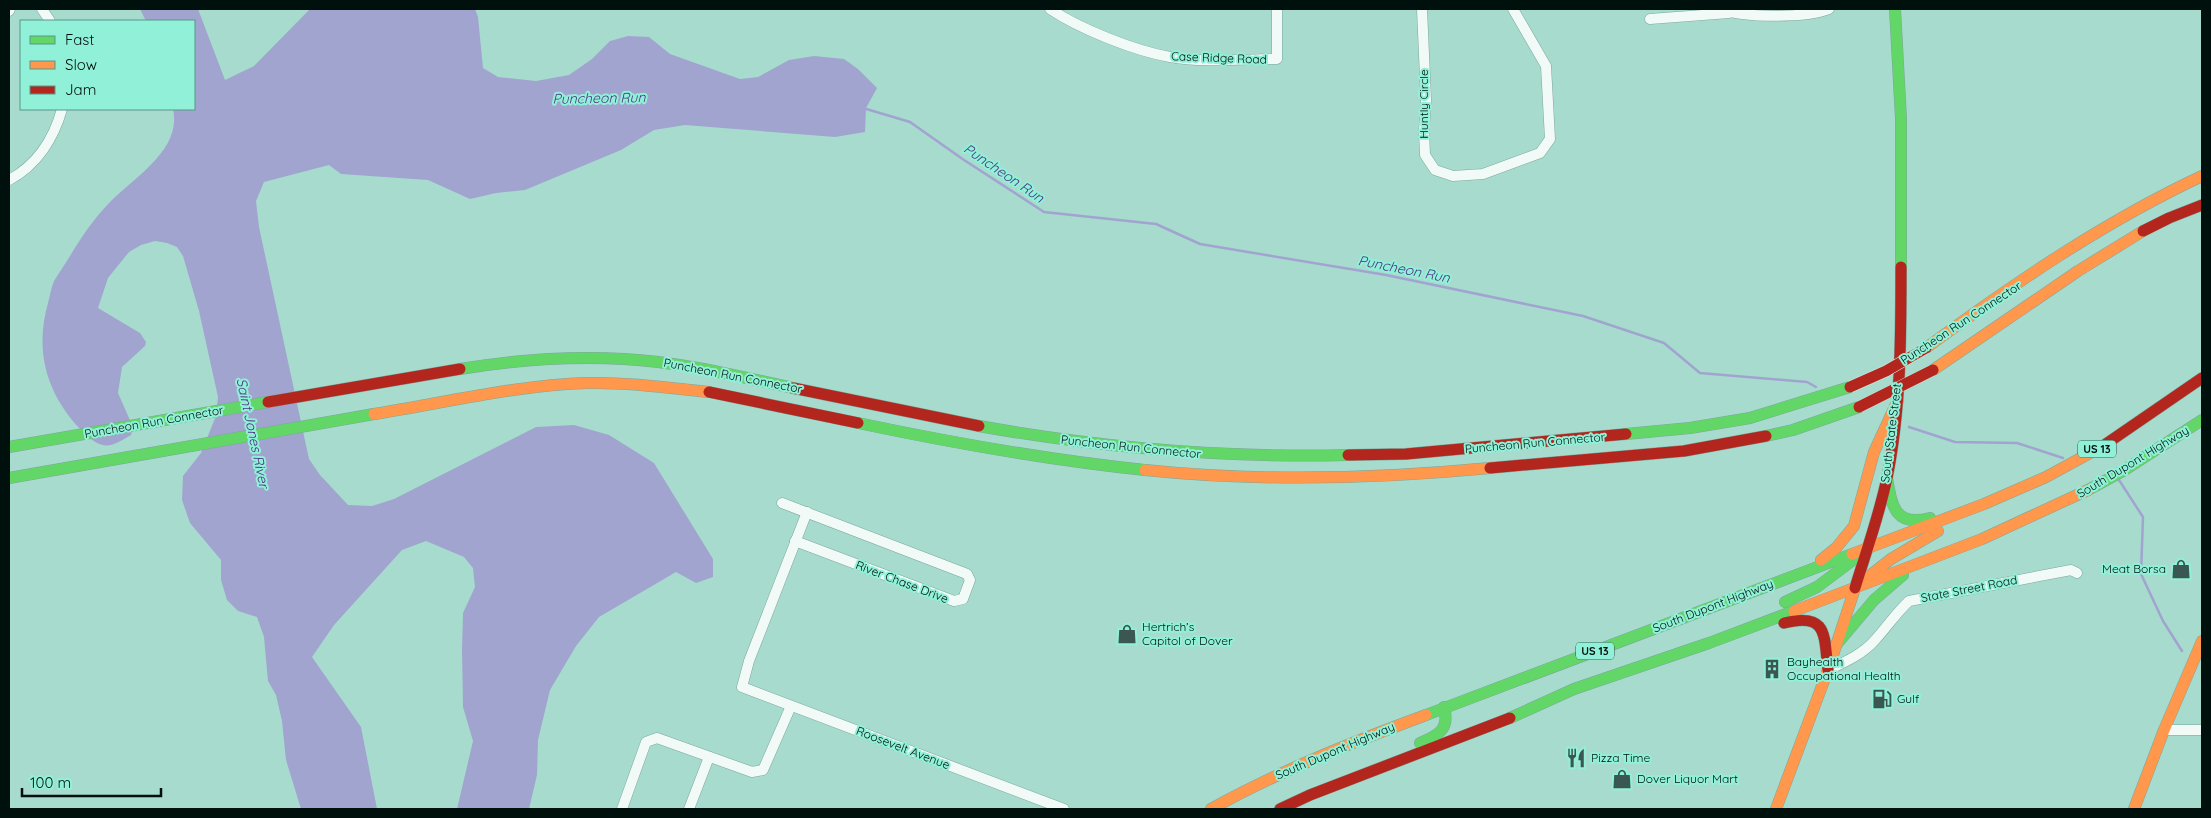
<svg xmlns="http://www.w3.org/2000/svg" width="2211" height="818" font-family="Quicksand,sans-serif">
	<style>
		.water { fill: #a1a4cf }
		.lines { fill: none; stroke-linecap: round; stroke-linejoin: round }
		.stream { stroke: #a1a4cf; stroke-width: 2.5 }
		.street-casing { stroke: #7da79d; stroke-width: 11 }
		.fast-casing { stroke: #7da79d; stroke-width: 12 }
		.slow-casing { stroke: #7da79d; stroke-width: 12 }
		.jam-casing { stroke: #7da79d; stroke-width: 12 }
		.street { stroke: #f2faf8; stroke-width: 10 }
		.fast { stroke: #63d668; stroke-width: 11 }
		.slow { stroke: #ff974d; stroke-width: 11 }
		.jam { stroke: #b3261e; stroke-width: 11 }
		.jam-bridge-casing { stroke: #d7efe9; stroke-width: 12; stroke-linecap: butt }
		.jam-bridge { stroke: #b3261e; stroke-width: 11 }
		.labels { text-anchor: middle; stroke-width: 4; stroke-linejoin: round; paint-order: stroke }
		.shield { fill: #91f1d8; stroke: #2c544a; stroke-width: 1 }
		.shield-label { font-size: 11px; font-weight: bold; fill: #00110d }
		.street-label { font-size: 12px; fill: #00110d; stroke: #91f1d8 }
		.poi-label { font-size: 12px; fill: #00110d; stroke: #91f1d8; text-anchor: start }
		.water-label { font-size: 14px; font-style: italic; fill: #4f3483; stroke: #91f1d8 }
	</style>
	<rect width="100%" height="100%" fill="#a7dbce"/>
	<path class="water" d="M 140,9 L 198,9 L 225,80 L 254,66 L 310,9 L 475,9 L 478,17 L 483,68 L 498,77 L 536,81 L 569,75 L 592,59 L 610,41 L 628,36 L 649,37 L 670,54 L 740,79 L 758,77 L 789,60 L 814,56 L 844,59 L 858,69 L 877,88 L 866,108 L 865,132 L 835,137 L 685,125 L 654,130 L 621,150 L 525,190 L 496,193 L 470,199 L 428,180 L 341,174 L 329,165 L 264,182 L 256,201 L 259,227 L 309,459 L 320,475 L 348,505 L 372,506 L 394,499 L 536,427 L 574,425 L 609,435 L 654,463 L 713,559 L 713,577 L 696,583 L 676,572 L 599,617 L 576,646 L 550,690 L 538,740 L 537,775 L 529,809 L 457,809 L 473,741 L 463,707 L 462,650 L 463,613 L 475,587 L 473,568 L 464,557 L 426,541 L 402,550 L 334,625 L 312,657 L 361,727 L 377,809 L 301,809 L 286,760 L 282,721 L 276,695 L 268,681 L 264,637 L 257,617 L 238,611 L 227,600 L 221,580 L 221,560 L 190,523 L 182,500 L 183,476 L 201,453 L 216,416 L 218,397 L 199,311 L 183,256 L 177,247 L 167,243 L 155,241 L 141,245 L 129,252 L 108,278 L 98,308 L 140,333 L 146,342 L 145,346 L 122,367 L 118,393 L 133,427 L 131,435 C 110,448 102,451 82,431 C 47,395 34,352 48,303 C 50,296 51,288 54,281 C 59,273 65,264 70,256 C 82,236 95,217 111,201 C 136,176 182,149 173,109 L 194,109 L 194,21 L 146,21 Z"/>
	<g class="lines">
		<g class="stream">
			<polyline points="863,108 910,122 964,160 1044,212 1156,224 1200,244 1386,275 1583,316 1664,343 1700,373 1807,382 1816,387"/>
			<polyline points="1909,427 1955,442 2017,443 2063,458"/>
			<polyline points="2119,480 2143,517 2141,574 2163,621 2182,651"/>
		</g>
		<defs>
			<g id="street">
				<polyline points="42,9 50,21"/>
				<path d="M 1050,9 C 1080,29 1135,51 1170,57 C 1202,63 1244,59 1277,59 L 1277,9"/>
				<polyline points="1422,9 1426,100 1424,131 1425,155 1435,170 1453,176 1483,174 1540,153 1550,139 1546,66 1513,9"/>
				<path d="M 1720,9 C 1744,18 1805,18 1829,9"/>
				<polyline points="9,11 10,9"/>
				<polyline points="1650,19 1729,13"/>
				<path d="M 9,180 C 37,165 54,138 62,109"/>
				<polyline points="782,503 967,574 970,580 963,599 954,601 795,541"/>
				<polyline points="807,512 749,661 742,687 1064,809"/>
				<path d="M 1828,670 C 1845,662 1863,654 1875,640 C 1887,627 1896,613 1909,601 L 2071,570 L 2077,573"/>
				<polyline points="2164,730 2202,730"/>
				<polyline points="622,809 646,742 657,738 752,772 763,770 791,706"/>
				<polyline points="689,809 709,757"/>
			</g>
			<g id="fast">
				<polyline points="1895,9 1901,119 1901,267"/>
				<path d="M 460,369 C 514,360 569,356 624,359 C 681,362 737,376 793,388"/>
				<path d="M 858,423 C 953,443 1048,460 1145,470"/>
				<path d="M 979,426 C 1101,448 1224,458 1348,455"/>
				<polyline points="1626,434 1690,428 1750,418 1850,387"/>
				<polyline points="1766,436 1793,430 1859,407"/>
				<polyline points="9,447 268,402"/>
				<polyline points="9,478 374,414"/>
				<path d="M 1887,478 C 1892,507 1895,527 1930,518"/>
				<polyline points="2088,490 2123,471 2202,420"/>
				<polyline points="1785,602 1817,587 1857,557"/>
				<polyline points="1836,645 1874,600 1903,575"/>
				<polyline points="1426,715 1852,554"/>
				<polyline points="1510,718 1574,689 1709,643 1794,611"/>
				<path d="M 1420,743 C 1439,735 1450,729 1444,707"/>
			</g>
			<g id="slow">
				<path d="M 1926,348 C 2013,284 2104,222 2202,176"/>
				<polyline points="1933,370 2078,271 2143,231"/>
				<path d="M 374,414 C 443,403 518,385 587,383 C 628,382 668,388 709,392"/>
				<path d="M 1145,470 C 1260,482 1375,479 1490,468"/>
				<polyline points="1852,554 1984,504 2046,477 2103,446"/>
				<polyline points="1821,560 1836,548 1854,526 1874,452 1898,400"/>
				<polyline points="1868,577 1891,559 1938,531"/>
				<polyline points="1794,611 1982,539 2088,490"/>
				<path d="M 1211,809 C 1279,771 1353,742 1426,715"/>
				<polyline points="1776,809 1828,670 1855,588"/>
				<polyline points="2134,809 2164,730 2202,641"/>
			</g>
			<g id="jam">
				<polyline points="2143,231 2169,218 2202,205"/>
				<polyline points="793,388 979,426"/>
				<polyline points="709,392 858,423"/>
				<polyline points="268,402 460,369"/>
				<polyline points="2103,446 2202,378"/>
				<polyline points="1348,455 1406,454 1626,434"/>
				<polyline points="1490,468 1684,451 1766,436"/>
				<path d="M 1855,588 C 1866,552 1879,516 1887,478 C 1901,409 1901,337 1901,267"/>
				<path d="M 1784,623 C 1828,612 1824,635 1828,670"/>
				<polyline points="1280,809 1310,795 1510,718"/>
			</g>
		</defs>
		<use href="#street" class="street-casing"/>
		<use href="#fast" class="fast-casing"/>
		<use href="#slow" class="slow-casing"/>
		<use href="#jam" class="jam-casing"/>
		<use href="#street" class="street"/>
		<use href="#fast" class="fast"/>
		<use href="#slow" class="slow"/>
		<use href="#jam" class="jam"/>
		<defs>
			<g id="jam-bridge">
				<polyline points="1850,387 1886,371 1926,348"/>
				<polyline points="1859,407 1933,370"/>
			</g>
		</defs>
		<use href="#jam-bridge" class="jam-bridge-casing"/>
		<use href="#jam-bridge" class="jam-bridge"/>
	</g>
	<defs>
		<symbol id="shop-bare" viewBox="-9 -9 18 18"><path d="M-5-2.5h2.3a2.7 3.5 0 0 1 5.4 0H5L5.5 6h-11ZM-1.5-2.5h3a1.5 2.3 0 0 0-3 0Z" fill="#3a5851" stroke="#91f1d8" stroke-width="2.5" paint-order="stroke"/></symbol>
		<symbol id="building-bare" viewBox="-9 -9 18 18"><path d="M-4-6H4V6H1V3H-1V6H-4ZM-2.5-4.3h1.7v1.8h-1.7ZM.8-4.3h1.7v1.8H.8ZM-2.5-1h1.7V.8h-1.7ZM.8-1h1.7V.8H.8Z" fill="#3a5851" stroke="#91f1d8" stroke-width="2.5" paint-order="stroke"/></symbol>
		<symbol id="fuel-bare" viewBox="-9 -9 18 18"><path d="M-5.5-6h7V0h2V4h1.3V-2.5L3-4.5l.8-.8L6-3V5H2.5V1h-1V6h-7ZM-4.2-4.7v3.2H.2V-4.7Z" fill="#3a5851" stroke="#91f1d8" stroke-width="2.5" paint-order="stroke"/></symbol>
		<symbol id="restaurant-bare" viewBox="-9 -9 18 18"><path d="M-5-6h1v4h1v-4h1v4h1v-4h1v5L-1.5 .5V6h-2V.5L-5-1ZM5-6V6H3V1.5H1.5Q1.5-4 5-6Z" fill="#3a5851" stroke="#91f1d8" stroke-width="2.5" paint-order="stroke"/></symbol>
	</defs>
	<g fill-rule="evenodd">
		<use href="#shop-bare" x="2167" y="555" width="28" height="28"/>
		<use href="#shop-bare" x="1113" y="620" width="28" height="28"/>
		<use href="#building-bare" x="1758" y="655" width="28" height="28"/>
		<use href="#fuel-bare" x="1868" y="685" width="28" height="28"/>
		<use href="#restaurant-bare" x="1562" y="744" width="28" height="28"/>
		<use href="#shop-bare" x="1608" y="765" width="28" height="28"/>
	</g>
	<g class="labels">
		<g class="shield">
			<rect x="2078" y="440.5" width="38" height="17" rx="4"/>
			<rect x="1576" y="642.5" width="38" height="17" rx="4"/>
		</g>
		<g class="shield-label">
			<text x="2097" y="453">US 13</text>
			<text x="1595" y="655">US 13</text>
		</g>
		<g class="street-label">
			<text transform="translate(1219 58) rotate(2)" y="4">Case Ridge Road</text>
			<text transform="translate(1424 104) rotate(-90)" y="4">Huntly Circle</text>
			<text transform="translate(1961 323) rotate(-33)" y="4">Puncheon Run Connector</text>
			<text transform="translate(733 376) rotate(11)" y="4">Puncheon Run Connector</text>
			<text transform="translate(154 422) rotate(-10)" y="4">Puncheon Run Connector</text>
			<text transform="translate(1891 433) rotate(-83)" y="4">South State Street</text>
			<text transform="translate(1535 443) rotate(-5)" y="4">Puncheon Run Connector</text>
			<text transform="translate(1131 447) rotate(6)" y="4">Puncheon Run Connector</text>
			<text transform="translate(2133 462) rotate(-31)" y="4">South Dupont Highway</text>
			<text transform="translate(902 582) rotate(21)" y="4">River Chase Drive</text>
			<text transform="translate(1969 589) rotate(-11)" y="4">State Street Road</text>
			<text transform="translate(1713 606) rotate(-21)" y="4">South Dupont Highway</text>
			<text transform="translate(903 748) rotate(21)" y="4">Roosevelt Avenue</text>
			<text transform="translate(1335 751) rotate(-23)" y="4">South Dupont Highway</text>
		</g>
		<g class="poi-label">
			<text x="2166" y="573" text-anchor="end">Meat Borsa</text>
			<text x="1142" y="631">Hertrich’s<tspan x="1142" dy="14">Capitol of Dover</tspan></text>
			<text x="1787" y="666">Bayhealth<tspan x="1787" dy="14">Occupational Health</tspan></text>
			<text x="1897" y="703">Gulf</text>
			<text x="1591" y="762">Pizza Time</text>
			<text x="1637" y="783">Dover Liquor Mart</text>
		</g>
		<g class="water-label">
			<text transform="translate(599 98) rotate(-1)" y="5">Puncheon Run</text>
			<text transform="translate(1004 173) rotate(34)" y="5">Puncheon Run</text>
			<text transform="translate(1404 269) rotate(11)" y="5">Puncheon Run</text>
			<text transform="translate(253 433) rotate(78)" y="5">Saint Jones River</text>
		</g>
	</g>
	<rect width="2211" height="818" fill="none" stroke="#00110d" stroke-width="20"/>
	<rect x="20" y="20" width="175" height="90" fill="#91f1d8" stroke="#579787"/>
	<rect x="30" y="36" width="25" height="8" fill="#63d668" stroke="#579787"/>
	<text x="65" y="45" font-size="15" fill="#00110d">Fast</text>
	<rect x="30" y="61" width="25" height="8" fill="#ff974d" stroke="#579787"/>
	<text x="65" y="70" font-size="15" fill="#00110d">Slow</text>
	<rect x="30" y="86" width="25" height="8" fill="#b3261e" stroke="#579787"/>
	<text x="65" y="95" font-size="15" fill="#00110d">Jam</text>
	<path d="M22 788v8h139v-8" fill="none" stroke="#00110d" stroke-width="2.5"/>
	<text x="30" y="788" font-size="15" fill="#00110d" stroke="#91f1d8" stroke-width="4" paint-order="stroke">100 m</text>
</svg>
